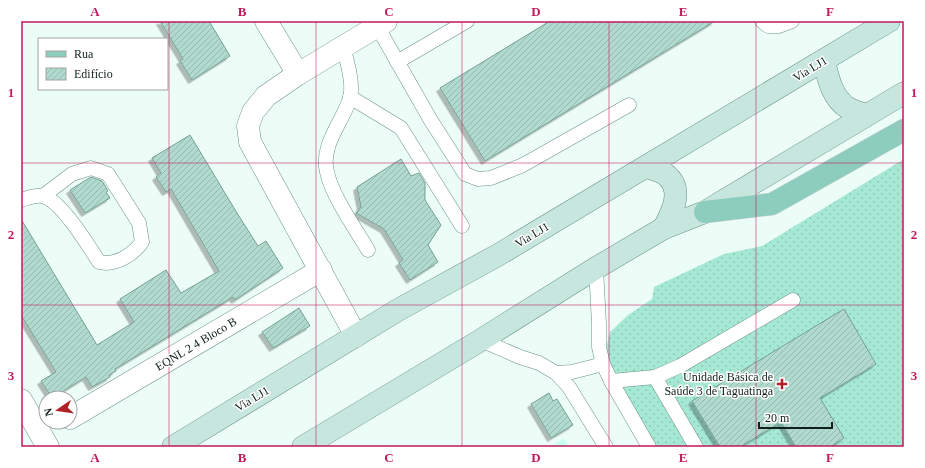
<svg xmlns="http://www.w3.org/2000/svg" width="925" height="468" font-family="Georgia,serif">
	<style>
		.built { fill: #cafeef }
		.grass { fill: url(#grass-dots) }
		.building { fill: url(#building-hatch); stroke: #779f93; filter: url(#shadow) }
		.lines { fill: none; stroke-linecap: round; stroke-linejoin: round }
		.lane-casing { stroke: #6a9185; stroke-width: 15 }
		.street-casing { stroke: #6a9185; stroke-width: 23 }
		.secondary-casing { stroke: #6a9185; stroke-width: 23 }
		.primary-casing { stroke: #d9dbdb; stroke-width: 23 }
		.lane { stroke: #fff; stroke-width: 14 }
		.street { stroke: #fff; stroke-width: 22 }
		.secondary { stroke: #c6e6de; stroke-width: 22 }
		.primary { stroke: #8dcdbe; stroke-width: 22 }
		.grid { fill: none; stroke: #c2185b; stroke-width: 1; stroke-opacity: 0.55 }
		.poi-dot { fill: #b11f27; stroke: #fff; stroke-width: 1.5 }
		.labels { text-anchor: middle; stroke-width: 3; stroke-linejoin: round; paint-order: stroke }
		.street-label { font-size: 12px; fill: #10201b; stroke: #fff }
		.poi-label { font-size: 12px; fill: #10201b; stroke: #fff; text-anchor: end }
		.neatline { fill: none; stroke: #c2185b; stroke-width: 1.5 }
		.grid-label { font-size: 13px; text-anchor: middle; font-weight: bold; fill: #c2185b }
	</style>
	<defs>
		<pattern id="grass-dots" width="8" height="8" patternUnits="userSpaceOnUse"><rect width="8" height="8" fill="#a5e9d5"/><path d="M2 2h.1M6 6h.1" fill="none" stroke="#8dc8b6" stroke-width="1.8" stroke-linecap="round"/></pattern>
		<pattern id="building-hatch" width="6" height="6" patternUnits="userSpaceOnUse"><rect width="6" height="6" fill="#b1dace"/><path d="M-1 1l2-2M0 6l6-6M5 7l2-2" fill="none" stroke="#97bbb0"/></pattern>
		<filter id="shadow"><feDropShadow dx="-3.5" dy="3.5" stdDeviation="0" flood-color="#0004"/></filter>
	</defs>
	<rect width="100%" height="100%" fill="#ecfdf8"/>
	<polygon class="built" points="564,438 569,447 550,447"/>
	<polygon class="grass" points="904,159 904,447 642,447 604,357 610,332 628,315 652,299 654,287 724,254 762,246"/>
	<g class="building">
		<polygon points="160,21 209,21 230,56 192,80 180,61 183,59"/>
		<polygon points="550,21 715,21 485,161 440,88"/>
		<polygon points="190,135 237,213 258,246 266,241 283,268 235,300 233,297 115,369 116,371 109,375 110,377 92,387 86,377 52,398 41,381 56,372 21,315 21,219 97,345 134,322 120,299 166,270 181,293 219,271 171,189 166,192 156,177 161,173 152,158"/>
		<polygon points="401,159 411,176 419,173 425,183 425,200 441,225 428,245 438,262 410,280 399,263 403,260 384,229 356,213 361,207 357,187"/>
		<polygon points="91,177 102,181 108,191 106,192 110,198 85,213 70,190"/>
		<polygon points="299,308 310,326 273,348 262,332"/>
		<polygon points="844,309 876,364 820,398 844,438 830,447 796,447 781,422 740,447 720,447 692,401"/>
		<polygon points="549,393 553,401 557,399 573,425 551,438 531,404"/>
	</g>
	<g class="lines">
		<defs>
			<g id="lane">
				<polyline points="762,21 768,26 779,26 792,21"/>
				<polyline points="377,26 430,119 465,174 478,179 491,178 523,165 629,105"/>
				<path d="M 343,47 C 347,60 354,84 350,98 C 343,122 320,145 327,172 C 332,196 355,228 368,250"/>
				<polyline points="397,62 467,21"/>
				<polyline points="350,97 401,128 462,226"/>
				<path d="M 21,200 C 28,198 35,195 42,196 C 60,199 89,246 99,262 C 115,266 133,255 142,242 L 139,223 L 108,174 L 91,168 L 72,174 L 43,196"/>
				<polyline points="596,268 599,324 599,347 603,364 611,381 649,447"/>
				<polyline points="481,340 520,357 539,363 556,373 569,387 606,447"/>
				<polyline points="556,373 572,372 603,364"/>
				<polyline points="655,377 696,447"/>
				<polyline points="611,381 655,377 680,366 793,300"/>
			</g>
			<g id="street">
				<polyline points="266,21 298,74"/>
				<polyline points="356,336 250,142 248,126 253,112 266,96 298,74 386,21"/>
				<polyline points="21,400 48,447"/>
				<polyline points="70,418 321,270"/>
			</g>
			<g id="secondary">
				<path d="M 824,61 C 828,78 832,98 848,108 C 854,111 860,113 866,115"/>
				<path d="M 647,167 C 653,169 660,171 665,174 C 685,189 672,212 664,228"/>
				<polyline points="173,447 398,310 498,255 889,21"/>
				<polyline points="303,447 481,340 596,268 664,228 705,212 904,93"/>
			</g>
			<polyline id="primary" points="705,212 772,204 904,130"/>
		</defs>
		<use href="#lane" class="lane-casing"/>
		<use href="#street" class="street-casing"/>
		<use href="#secondary" class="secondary-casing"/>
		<use href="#primary" class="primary-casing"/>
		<use href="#lane" class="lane"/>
		<use href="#street" class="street"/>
		<use href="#secondary" class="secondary"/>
		<use href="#primary" class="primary"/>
	</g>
	<path class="grid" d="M 169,21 L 169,447M 316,21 L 316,447M 462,21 L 462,447M 609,21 L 609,447M 756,21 L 756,447M 21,163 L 904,163M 21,305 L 904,305"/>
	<path class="poi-dot" d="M780 378h4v4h4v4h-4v4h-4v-4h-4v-4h4z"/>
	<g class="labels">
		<g class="street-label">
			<text transform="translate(810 69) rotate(-31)" y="4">Via LJ1</text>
			<text transform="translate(532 235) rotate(-31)" y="4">Via LJ1</text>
			<text transform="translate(196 344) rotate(-31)" y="4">EQNL 2 4 Bloco B</text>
			<text transform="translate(252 399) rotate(-31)" y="4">Via LJ1</text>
		</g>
		<g class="poi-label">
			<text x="773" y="381">Unidade Básica de<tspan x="773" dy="14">Saúde 3 de Taguatinga</tspan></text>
		</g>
	</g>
	<rect width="925" height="468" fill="none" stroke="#ffffff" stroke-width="44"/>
	<rect x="38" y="38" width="130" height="52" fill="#ffffff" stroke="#9fa6a4"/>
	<rect x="46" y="51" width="20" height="6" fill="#8dcdbe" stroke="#9fa6a4"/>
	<text x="74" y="58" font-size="12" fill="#10201b">Rua</text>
	<rect x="46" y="68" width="20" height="12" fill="url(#building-hatch)" stroke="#9fa6a4"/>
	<text x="74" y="78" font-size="12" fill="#10201b">Edifício</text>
	<g transform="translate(58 410) rotate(257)"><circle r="19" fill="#ffffff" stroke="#9fa6a4"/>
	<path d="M0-3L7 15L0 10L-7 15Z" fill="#b11f27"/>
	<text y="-6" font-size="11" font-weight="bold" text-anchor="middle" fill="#10201b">N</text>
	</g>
	<path d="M759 422v6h73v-6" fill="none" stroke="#10201b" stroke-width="2"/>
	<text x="765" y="422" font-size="12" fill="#10201b" stroke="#ffffff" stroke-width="3" paint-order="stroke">20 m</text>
	<rect x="22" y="22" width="881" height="424" class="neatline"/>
	<g class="grid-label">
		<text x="95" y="16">A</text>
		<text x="242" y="16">B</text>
		<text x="389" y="16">C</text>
		<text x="536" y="16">D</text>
		<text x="683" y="16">E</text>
		<text x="830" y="16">F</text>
		<text x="11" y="97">1</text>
		<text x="914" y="97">1</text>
		<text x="11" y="239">2</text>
		<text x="914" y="239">2</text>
		<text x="11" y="380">3</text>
		<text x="914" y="380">3</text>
		<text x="95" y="462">A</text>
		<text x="242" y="462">B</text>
		<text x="389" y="462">C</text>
		<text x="536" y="462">D</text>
		<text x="683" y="462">E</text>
		<text x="830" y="462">F</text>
	</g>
</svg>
